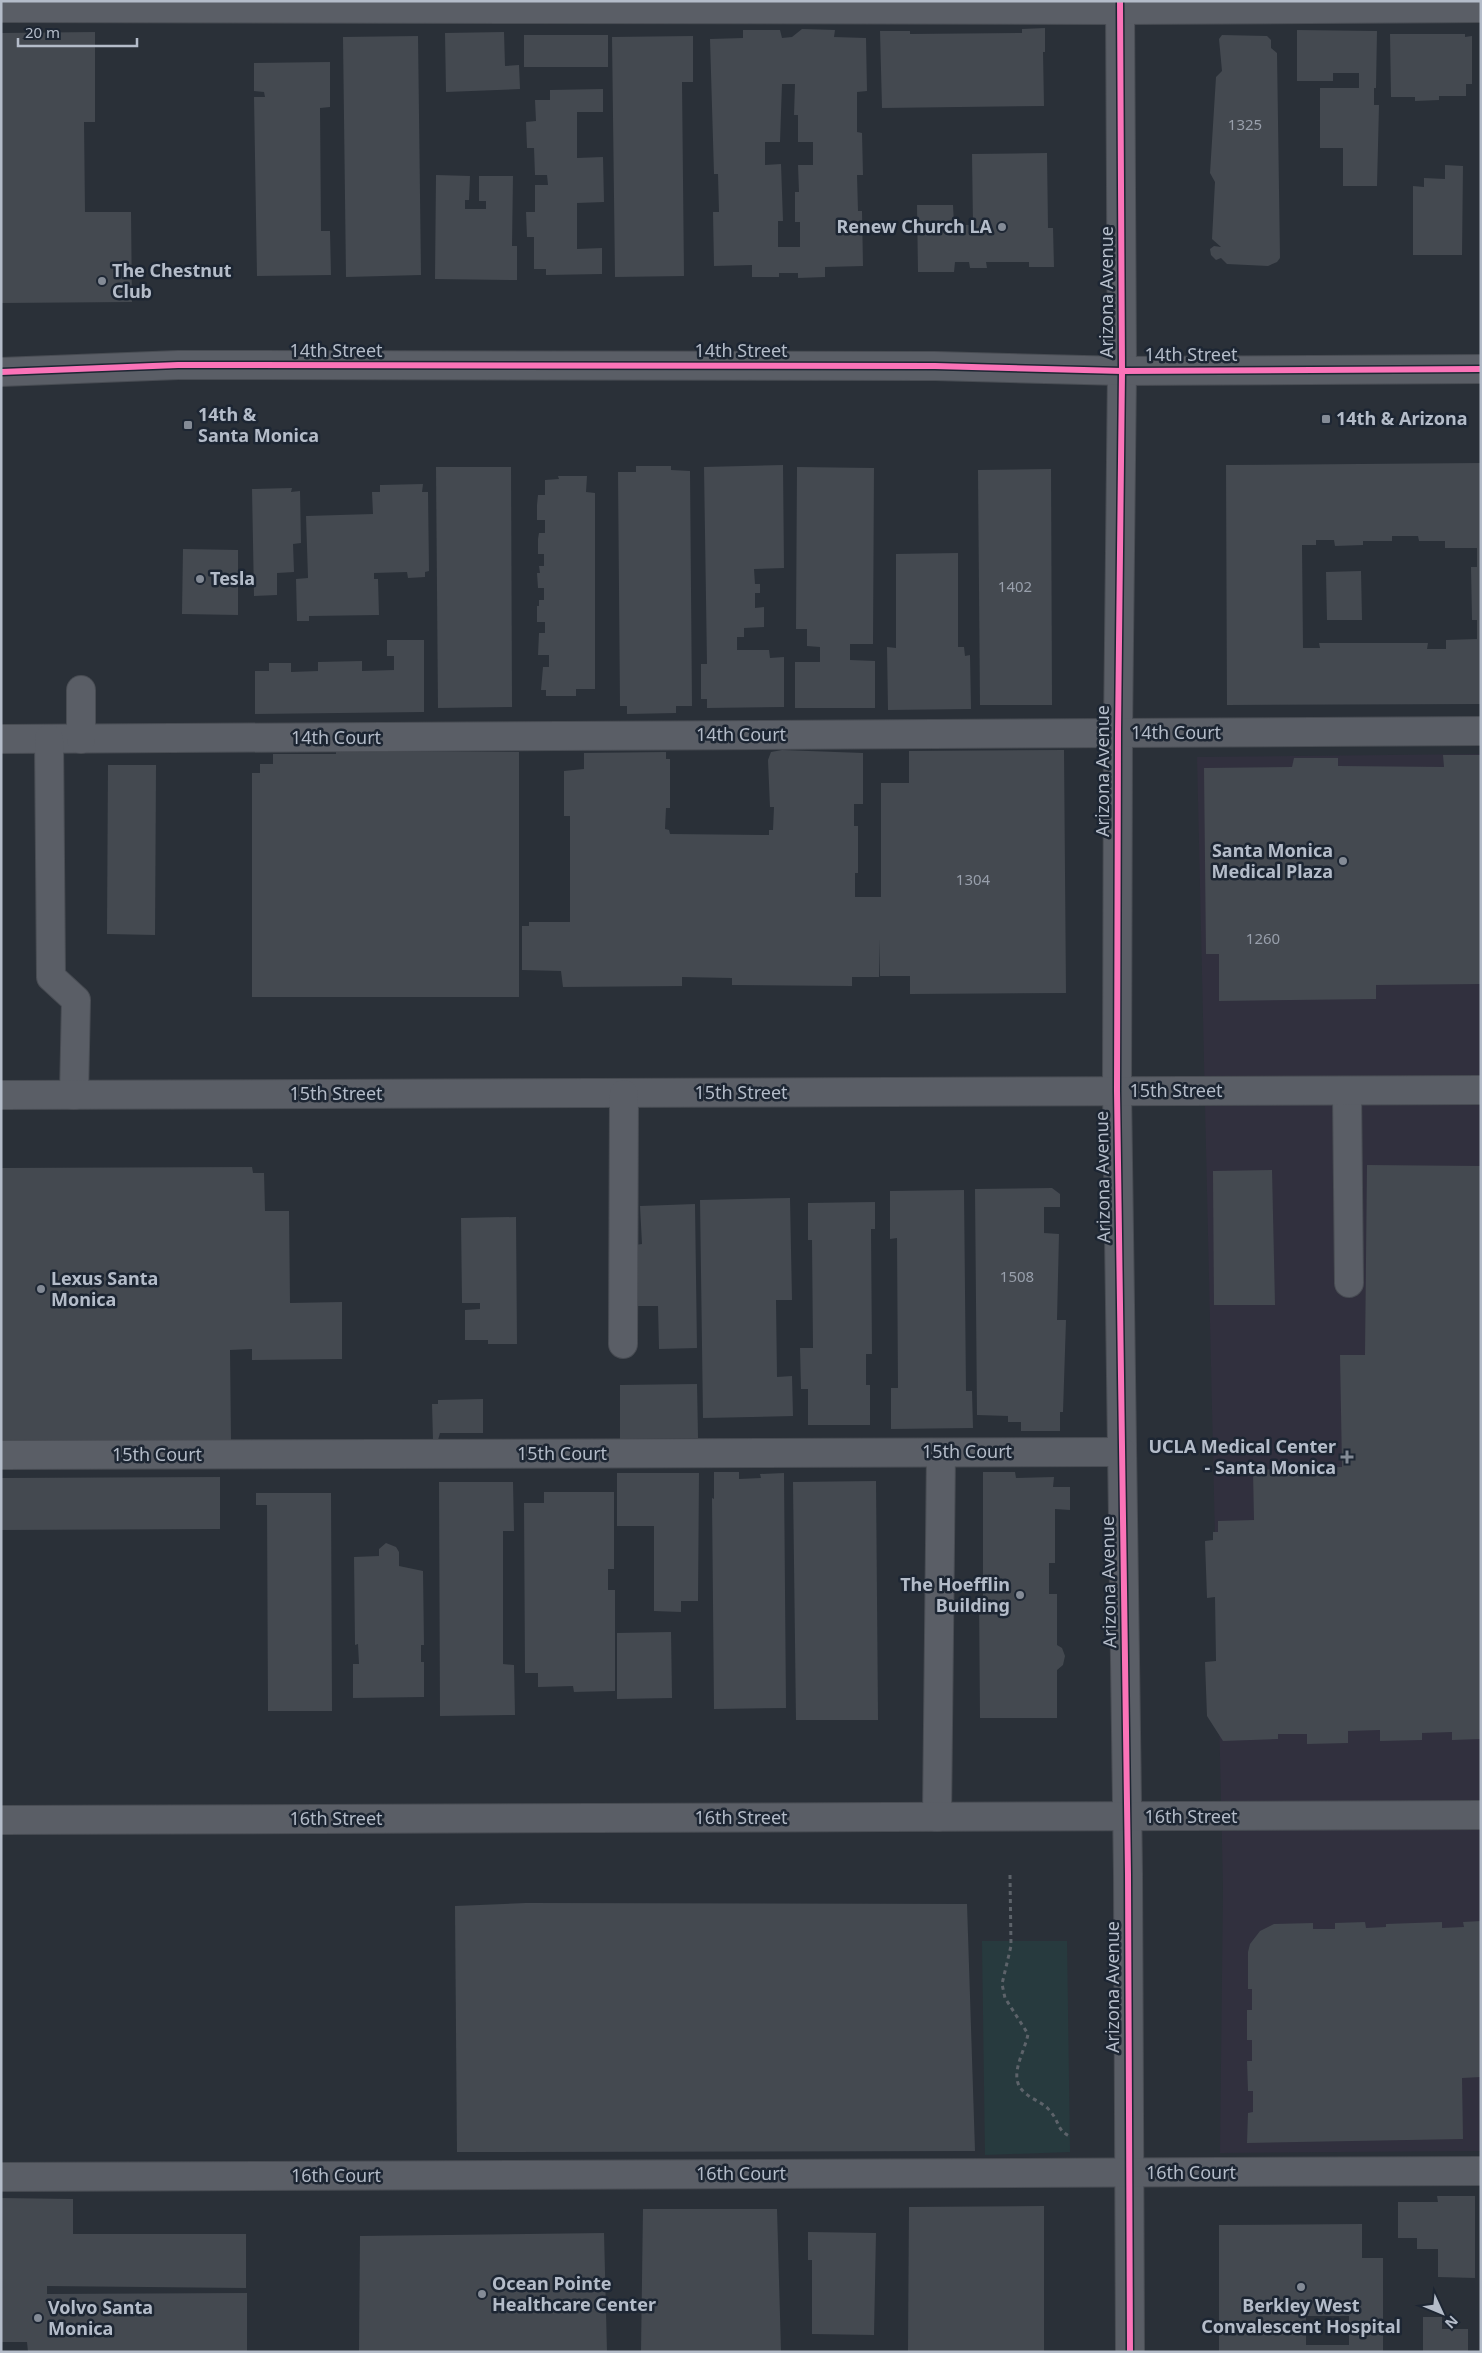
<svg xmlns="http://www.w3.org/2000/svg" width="1482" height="2353" font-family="'Noto Sans',sans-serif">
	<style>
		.medical { fill: #31303e }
		.green { fill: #273a3e }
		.building { fill: #444950; fill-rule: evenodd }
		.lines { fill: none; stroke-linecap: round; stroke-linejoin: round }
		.minor-casing { stroke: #484c53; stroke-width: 30 }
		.path { stroke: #5d636a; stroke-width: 3; stroke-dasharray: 4 4; stroke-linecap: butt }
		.minor { stroke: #5a5e66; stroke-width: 28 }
		.cycleway-casing { stroke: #1d2633; stroke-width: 9 }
		.cycleway { stroke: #fb73b8; stroke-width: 6 }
		.poi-dot { fill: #848b96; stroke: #1d2633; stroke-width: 2 }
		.labels { text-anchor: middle; stroke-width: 5; stroke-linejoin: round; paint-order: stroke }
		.number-label { font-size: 15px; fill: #989fab }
		.poi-label { font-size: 18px; font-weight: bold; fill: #b4bcc9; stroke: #1d2633; text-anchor: start }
		.street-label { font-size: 18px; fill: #b4bcc9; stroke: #1d2633 }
	</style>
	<rect width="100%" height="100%" fill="#2a3038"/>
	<polygon class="medical" points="1481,754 1481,2151 1220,2153 1223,1887 1197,757"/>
	<polygon class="green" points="982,1941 1067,1941 1070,2152 985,2155"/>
	<g class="building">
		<polygon points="1045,28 1045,52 1043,52 1044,106 882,108 880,31 910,31 910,34 1022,33 1022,29"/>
		<path d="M 802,29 L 835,30 L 834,37 L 866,38 L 867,91 L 857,92 L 857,132 L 862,133 L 863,175 L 857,175 L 858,211 L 862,211 L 863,266 L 825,267 L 825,277 L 798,278 L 798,273 L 779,273 L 779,277 L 752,277 L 752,265 L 714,266 L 713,212 L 719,212 L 718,174 L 714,174 L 710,39 L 743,38 L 743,30 L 780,30 L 782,38 L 792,37 ZM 782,84 L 795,84 L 794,115 L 798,115 L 798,142 L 813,142 L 813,165 L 798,165 L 799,192 L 795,192 L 795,222 L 800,222 L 800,247 L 778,247 L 778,221 L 783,221 L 781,164 L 765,165 L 765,142 L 780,142 Z"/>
		<polygon points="1297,30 1377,31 1376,88 1374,88 1374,105 1379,105 1377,186 1343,186 1343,148 1320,148 1320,88 1359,88 1359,73 1333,73 1333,81 1297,81"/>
		<polygon points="95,32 95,122 84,122 85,212 131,212 132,302 1,303 1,33"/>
		<polygon points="504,32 505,66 519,65 520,89 446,92 445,33"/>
		<polygon points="1390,34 1465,34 1465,37 1472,36 1472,84 1466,84 1466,96 1439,96 1439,100 1415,101 1415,97 1391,97"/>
		<rect x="524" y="35" width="84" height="32"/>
		<polygon points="1222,35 1267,36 1271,40 1271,48 1277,53 1280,258 1277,262 1268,266 1227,264 1221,258 1216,260 1211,255 1210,249 1214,246 1221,247 1212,239 1215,182 1210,173 1216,77 1222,71 1219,39"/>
		<polygon points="418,36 421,275 346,277 343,37"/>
		<polygon points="693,36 693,82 682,82 684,276 615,277 612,37"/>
		<polygon points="330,62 330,107 320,108 321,231 330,231 331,275 257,276 254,97 265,97 264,92 254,91 254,63"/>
		<polygon points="603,89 603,112 577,112 577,158 603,157 604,202 577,203 577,249 602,248 602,274 546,275 546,269 534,269 534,237 527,237 526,212 535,212 535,185 548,185 547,175 535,175 534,148 527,148 526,122 536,121 535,100 550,100 550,90"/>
		<polygon points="1047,153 1048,228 1053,228 1054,267 1029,267 1029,262 986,262 987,268 970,268 969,262 955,262 954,272 918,272 917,205 953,205 954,225 973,225 972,154"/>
		<polygon points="1445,165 1463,166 1462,255 1413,255 1413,186 1424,187 1424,178 1445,179"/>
		<polygon points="436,175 470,176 469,200 465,200 465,209 486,209 486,201 479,201 479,176 513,176 512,246 517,246 517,280 435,279"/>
		<path d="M 1481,463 L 1481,704 L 1227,705 L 1226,465 ZM 1392,536 L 1418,536 L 1419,541 L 1445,541 L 1445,548 L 1477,548 L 1477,567 L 1471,567 L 1472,620 L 1477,620 L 1477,639 L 1446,640 L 1446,649 L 1427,649 L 1428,643 L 1319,643 L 1320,648 L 1303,648 L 1302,545 L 1316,545 L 1316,540 L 1334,540 L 1335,546 L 1363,545 L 1363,541 L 1392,541 Z"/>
		<polygon points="783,465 784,568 754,569 755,584 760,584 760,593 755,593 755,608 764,607 764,627 744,628 744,637 737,637 737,650 769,650 770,658 784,657 784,707 707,708 707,699 701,699 701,664 707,664 704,467"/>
		<polygon points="636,466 671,466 671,470 690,471 692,706 676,706 676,713 627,714 627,706 620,706 618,472 636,472"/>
		<polygon points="436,467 511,467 512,707 438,708"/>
		<polygon points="797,467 874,468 873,644 850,644 850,660 875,661 875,708 795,708 795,662 820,662 820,647 807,646 807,629 796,629"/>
		<polygon points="1051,469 1052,705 980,705 978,470"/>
		<polygon points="558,476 587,476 586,492 595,493 595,689 576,689 576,696 546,696 546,690 541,690 543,667 549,667 549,655 538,655 539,633 545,633 545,622 537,622 537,606 539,606 539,600 544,600 544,588 538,588 537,573 540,573 539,566 544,566 544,554 538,554 538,539 539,533 545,533 545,520 537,520 537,505 538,495 545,495 545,480 559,479"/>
		<polygon points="423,484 422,492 428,492 429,571 425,572 425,577 408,578 407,572 374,573 374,579 378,579 379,615 309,616 309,621 297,621 296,579 308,578 306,516 373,514 372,492 380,492 380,485"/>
		<polygon points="292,488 291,492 300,491 301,543 293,544 294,572 277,573 277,595 254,596 252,489"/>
		<polygon points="183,549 238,550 238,615 182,614"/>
		<polygon points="958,553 958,647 964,647 965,656 970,655 971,709 888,710 887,647 896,648 896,554"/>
		<polygon points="1361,571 1362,620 1327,620 1326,572"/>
		<polygon points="387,640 424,640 424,712 255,714 255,671 269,671 269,663 291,663 291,672 318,671 318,662 362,661 362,671 394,670 394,656 387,656"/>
		<polygon points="782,750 863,753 863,804 854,804 854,826 858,826 858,873 855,873 855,897 881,897 881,783 909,783 909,751 1064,750 1066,993 910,994 910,976 880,976 880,939 879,977 852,977 852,986 732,985 732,978 682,977 682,986 563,987 561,971 522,970 522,926 529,926 529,922 570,922 570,816 564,816 564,771 584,769 584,753 666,752 666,759 670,759 670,808 666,808 665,829 669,830 670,834 769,835 769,830 773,830 774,807 770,807 768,760 771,752"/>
		<polygon points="336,751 519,752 519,997 252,997 252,773 260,773 260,764 273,764 273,754 336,754"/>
		<polygon points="1443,755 1481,755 1481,984 1376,985 1376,999 1219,1001 1219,954 1206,954 1204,768 1292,767 1294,758 1338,758 1338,766 1444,767"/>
		<polygon points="108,765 156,765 155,935 107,934"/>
		<polygon points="1367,1165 1481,1166 1481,1739 1452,1740 1452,1732 1422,1733 1422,1740 1380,1741 1380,1730 1348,1731 1348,1743 1307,1744 1307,1734 1278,1734 1278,1739 1223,1741 1207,1716 1205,1662 1216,1661 1215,1597 1207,1598 1205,1541 1213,1540 1213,1532 1218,1532 1218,1521 1254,1520 1253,1470 1342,1467 1340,1355 1365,1355"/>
		<polygon points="252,1167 253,1173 264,1173 265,1211 289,1211 290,1303 342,1302 342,1359 252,1360 252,1349 230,1350 231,1441 1,1442 1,1168"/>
		<polygon points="1272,1170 1275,1305 1214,1305 1213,1171"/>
		<polygon points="1052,1188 1060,1194 1060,1207 1044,1207 1044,1233 1059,1234 1057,1320 1066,1320 1063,1412 1060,1412 1060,1431 1021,1431 1021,1422 1008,1422 1008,1416 977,1415 975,1189"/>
		<polygon points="964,1190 966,1391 972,1391 973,1428 891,1429 891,1388 898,1388 897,1238 890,1239 890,1191"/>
		<polygon points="790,1198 792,1300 776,1300 777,1377 792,1376 793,1416 703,1418 700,1200"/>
		<polygon points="875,1202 875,1229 871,1229 872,1354 866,1354 866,1385 870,1385 870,1425 808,1425 808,1389 801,1389 800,1348 813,1348 812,1240 808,1240 808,1203"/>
		<polygon points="695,1204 697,1348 659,1349 658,1306 628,1306 635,1245 642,1244 640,1206"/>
		<polygon points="516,1217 517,1344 488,1344 488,1340 465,1340 465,1310 480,1309 480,1303 462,1303 461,1218"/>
		<polygon points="697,1384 698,1438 620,1439 620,1385"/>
		<polygon points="483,1399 483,1433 440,1433 438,1440 433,1440 432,1404 438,1404 438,1400"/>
		<polygon points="714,1472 739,1472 739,1479 761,1478 760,1474 784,1473 786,1708 714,1709 712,1498 714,1499"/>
		<polygon points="983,1472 1015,1472 1016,1478 1054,1477 1053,1487 1070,1487 1070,1510 1055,1509 1055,1563 1049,1563 1049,1594 1057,1594 1057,1645 1062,1648 1065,1656 1063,1665 1057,1670 1057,1718 980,1718 979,1596 983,1596"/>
		<polygon points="617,1473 699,1473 698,1601 681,1601 681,1612 654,1611 654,1526 617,1526"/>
		<polygon points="220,1477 220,1529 1,1530 1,1478"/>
		<polygon points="876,1481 878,1720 796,1720 793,1482"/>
		<polygon points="439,1482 513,1482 514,1531 503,1531 503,1664 514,1665 515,1715 440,1716"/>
		<polygon points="544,1492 614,1492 614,1569 608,1569 608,1590 615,1590 615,1691 574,1692 573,1686 538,1687 538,1673 525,1673 524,1503 544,1503"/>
		<polygon points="256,1493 331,1493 332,1711 268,1711 267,1505 256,1505"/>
		<polygon points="386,1543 396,1547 399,1552 399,1566 423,1571 424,1645 421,1645 421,1662 424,1662 424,1697 353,1698 353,1664 359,1664 358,1644 355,1645 354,1557 379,1556 379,1549"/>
		<polygon points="671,1632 672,1698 617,1699 617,1633"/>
		<polygon points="526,1903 967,1904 975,2151 457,2152 455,1906"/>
		<polygon points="1481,1921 1481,2077 1462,2078 1463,2139 1247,2143 1248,2113 1253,2112 1253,2091 1248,2091 1247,2061 1252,2061 1252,2040 1247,2040 1247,2010 1252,2010 1252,1989 1248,1989 1248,1952 1250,1944 1260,1931 1274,1924 1313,1923 1313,1929 1335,1929 1335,1923 1365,1922 1366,1928 1386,1927 1386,1924 1442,1922 1442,1928 1464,1927 1463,1922"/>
		<polygon points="1437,2196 1475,2196 1475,2278 1438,2277 1438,2249 1417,2249 1417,2238 1398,2238 1398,2202 1438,2202"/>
		<polygon points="1,2198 73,2199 73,2234 246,2234 246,2288 47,2286 47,2294 247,2293 247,2352 28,2352 27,2342 1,2342"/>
		<polygon points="1044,2206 1044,2352 908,2352 909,2207"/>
		<polygon points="643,2209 777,2209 781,2352 641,2352"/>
		<path d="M 1362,2224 L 1362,2258 L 1383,2258 L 1383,2352 L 1219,2352 L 1219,2225 ZM 1306,2316 L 1349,2316 L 1349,2345 L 1306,2345 Z"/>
		<polygon points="808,2232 876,2233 874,2335 812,2334 812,2260 808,2260"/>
		<polygon points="604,2233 607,2352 359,2352 360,2236"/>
		<polygon points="1423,2317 1442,2317 1442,2329 1468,2329 1468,2352 1423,2352"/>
	</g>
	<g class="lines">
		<defs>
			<g id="minor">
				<polyline points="1120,1 1122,371 1118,733 1117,1091 1128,1874 1130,2352"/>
				<polyline points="1,8 1120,10 1481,8"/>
				<polyline points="1,372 178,365 935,366 1122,371 1481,369"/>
				<polyline points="1,739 1481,731"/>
				<polyline points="49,739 51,977 76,1000 74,1095"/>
				<polyline points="81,739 81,690"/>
				<polyline points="1347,1091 1349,1283"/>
				<polyline points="1,1095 1481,1090"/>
				<polyline points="623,1344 624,1094"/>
				<polyline points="1,1455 1122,1452"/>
				<polyline points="937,1817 941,1453"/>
				<polyline points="1,1820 1481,1815"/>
				<polyline points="1,2177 1481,2171"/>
			</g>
		</defs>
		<use href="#minor" class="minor-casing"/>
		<path class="path" d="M 1010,1875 L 1011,1946 L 1002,1984 L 1005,1998 L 1028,2034 C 1025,2052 1007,2077 1024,2092 C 1032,2100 1043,2102 1050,2111 C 1060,2122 1056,2130 1071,2137"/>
		<use href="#minor" class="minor"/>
		<defs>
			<g id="cycleway">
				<polyline points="1120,1 1122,371 1118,733 1117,1091 1128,1874 1130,2352"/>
				<polyline points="1,372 178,365 935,366 1122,371 1481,369"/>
			</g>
		</defs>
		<use href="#cycleway" class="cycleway-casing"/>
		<use href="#cycleway" class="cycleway"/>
	</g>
	<g class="poi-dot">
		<circle cx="1002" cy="227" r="5"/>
		<circle cx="102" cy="281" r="5"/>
		<rect x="1321" y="414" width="10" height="10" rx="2.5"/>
		<rect x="183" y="420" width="10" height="10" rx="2.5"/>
		<circle cx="200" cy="579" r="5"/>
		<circle cx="1343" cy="861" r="5"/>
		<circle cx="41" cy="1289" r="5"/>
		<path d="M1344.5 1449.5h5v5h5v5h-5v5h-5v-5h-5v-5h5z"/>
		<circle cx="1020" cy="1595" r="5"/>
		<circle cx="1301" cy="2287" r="5"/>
		<circle cx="482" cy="2294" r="5"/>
		<circle cx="38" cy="2318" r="5"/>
	</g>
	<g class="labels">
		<g class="number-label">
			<text x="1245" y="130">1325</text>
			<text x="1015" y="592">1402</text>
			<text x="973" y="885">1304</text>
			<text x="1263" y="944">1260</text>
			<text x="1017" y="1282">1508</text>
		</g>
		<g class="poi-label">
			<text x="992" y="233" text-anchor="end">Renew Church LA</text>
			<text x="112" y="277">The Chestnut<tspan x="112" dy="21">Club</tspan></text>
			<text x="198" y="421">14th &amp;<tspan x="198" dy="21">Santa Monica</tspan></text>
			<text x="1336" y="425">14th &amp; Arizona</text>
			<text x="210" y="585">Tesla</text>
			<text x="1333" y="857" text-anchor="end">Santa Monica<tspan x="1333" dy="21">Medical Plaza</tspan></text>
			<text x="51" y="1285">Lexus Santa<tspan x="51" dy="21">Monica</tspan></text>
			<text x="1336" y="1453" text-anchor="end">UCLA Medical Center<tspan x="1336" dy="21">- Santa Monica</tspan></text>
			<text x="1010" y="1591" text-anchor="end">The Hoefflin<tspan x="1010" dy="21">Building</tspan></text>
			<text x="492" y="2290">Ocean Pointe<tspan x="492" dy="21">Healthcare Center</tspan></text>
			<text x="1301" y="2312" text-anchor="middle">Berkley West<tspan x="1301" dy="21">Convalescent Hospital</tspan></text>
			<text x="48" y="2314">Volvo Santa<tspan x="48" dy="21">Monica</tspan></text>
		</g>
		<g class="street-label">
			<text transform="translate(1107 292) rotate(-90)" y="6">Arizona Avenue</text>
			<text x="336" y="357">14th Street</text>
			<text x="741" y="357">14th Street</text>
			<text x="1191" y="361">14th Street</text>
			<text x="1176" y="739">14th Court</text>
			<text x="741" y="741">14th Court</text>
			<text x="336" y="744">14th Court</text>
			<text transform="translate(1103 771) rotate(-90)" y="6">Arizona Avenue</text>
			<text x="1176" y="1097">15th Street</text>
			<text x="741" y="1099">15th Street</text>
			<text x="336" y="1100">15th Street</text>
			<text transform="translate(1103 1177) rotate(-91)" y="6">Arizona Avenue</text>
			<text x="967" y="1458">15th Court</text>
			<text x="562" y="1460">15th Court</text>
			<text x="157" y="1461">15th Court</text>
			<text transform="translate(1109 1582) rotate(-91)" y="6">Arizona Avenue</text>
			<text x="1191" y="1823">16th Street</text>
			<text x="741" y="1824">16th Street</text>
			<text x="336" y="1825">16th Street</text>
			<text transform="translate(1113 1987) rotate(-90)" y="6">Arizona Avenue</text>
			<text x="1191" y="2179">16th Court</text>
			<text x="741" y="2180">16th Court</text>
			<text x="336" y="2182">16th Court</text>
		</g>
	</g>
	<rect width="1482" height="2353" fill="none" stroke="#b4bcc9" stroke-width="5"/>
	<g transform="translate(1442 2313) rotate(134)" stroke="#1d2633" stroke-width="4" paint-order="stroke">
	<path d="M0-4L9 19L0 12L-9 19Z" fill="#b4bcc9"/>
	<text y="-8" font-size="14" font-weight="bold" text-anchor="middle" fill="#b4bcc9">N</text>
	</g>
	<path d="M18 38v8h119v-8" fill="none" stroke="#b4bcc9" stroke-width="2.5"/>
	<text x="25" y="38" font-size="15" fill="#b4bcc9" stroke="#1d2633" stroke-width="4" paint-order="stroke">20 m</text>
</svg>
